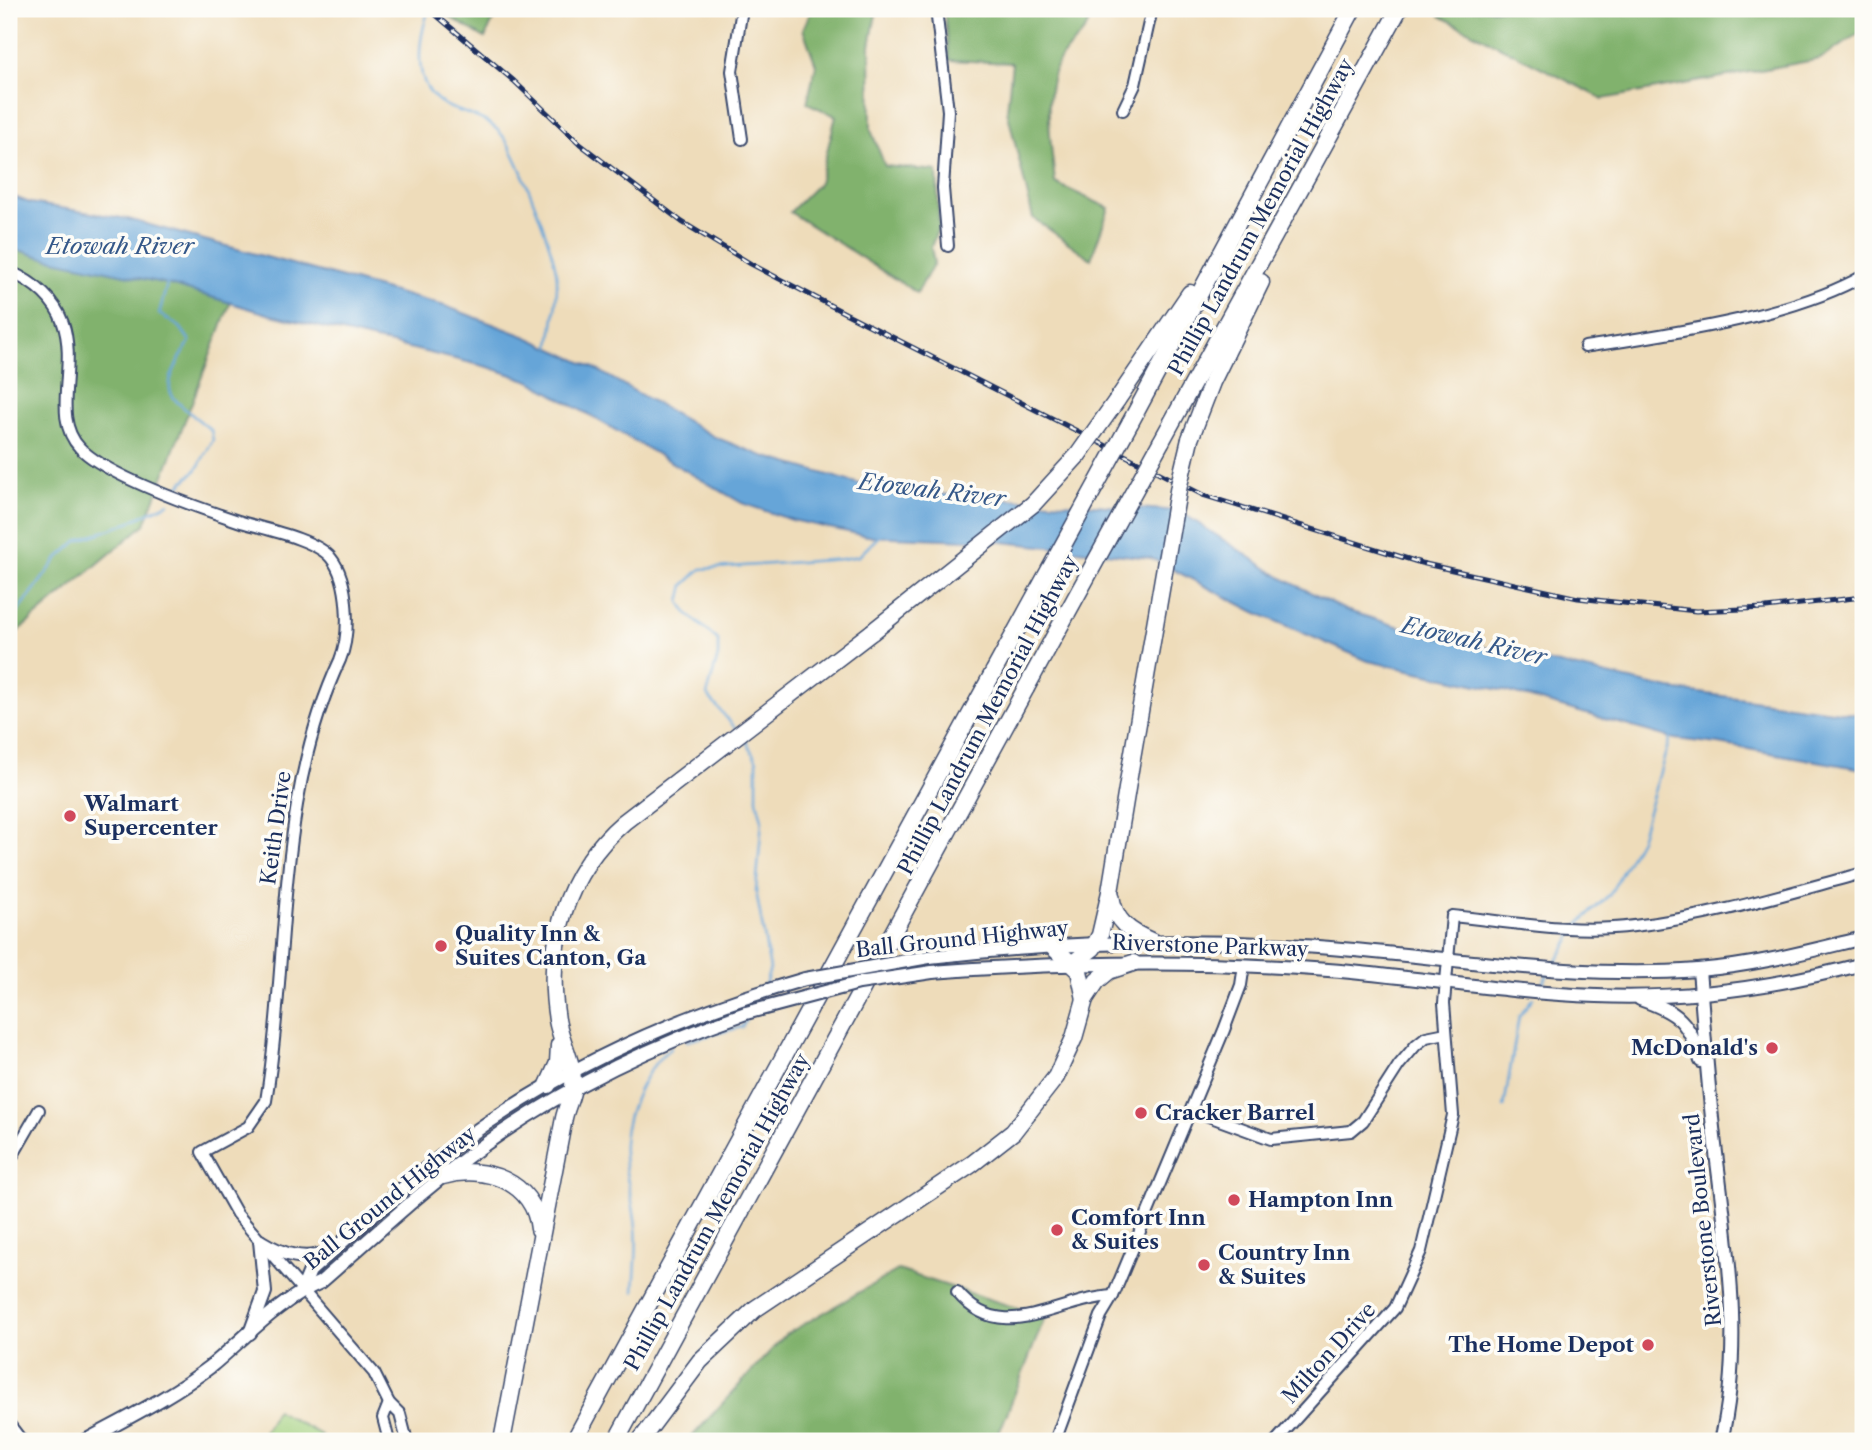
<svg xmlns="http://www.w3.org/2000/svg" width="1872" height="1450" font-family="'Libre Caslon Text',serif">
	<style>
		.green { fill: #a2d07e; stroke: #5e806e; stroke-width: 2 }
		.forest { fill: #81b26d; stroke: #4e7066; stroke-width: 2 }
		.water { fill: #66a5d8; stroke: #406a9b; stroke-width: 2 }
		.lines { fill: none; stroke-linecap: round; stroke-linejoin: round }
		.stream { stroke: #66a5d8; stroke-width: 2.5 }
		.minor-casing { stroke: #3b496c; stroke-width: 14 }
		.major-casing { stroke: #3b496c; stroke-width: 16 }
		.highway-casing { stroke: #3b496c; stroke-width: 19 }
		.minor { stroke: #fff; stroke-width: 10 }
		.major { stroke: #fff; stroke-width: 12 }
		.highway { stroke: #fff; stroke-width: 16 }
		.rail-casing { stroke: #1b2f5e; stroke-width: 5 }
		.rail { stroke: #fdfcf7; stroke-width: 2.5; stroke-dasharray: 8; stroke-linecap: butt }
		.major-bridge-casing { stroke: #3b496c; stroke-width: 16; stroke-linecap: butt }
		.highway-bridge-casing { stroke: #3b496c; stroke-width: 19; stroke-linecap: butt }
		.major-bridge { stroke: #fff; stroke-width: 12 }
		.highway-bridge { stroke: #fff; stroke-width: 16 }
		.poi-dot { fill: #d1495b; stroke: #fdfcf7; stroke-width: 2.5 }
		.labels { text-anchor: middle; stroke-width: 7; stroke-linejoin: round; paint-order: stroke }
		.street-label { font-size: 21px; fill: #1b2f5e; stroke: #fdfcf7 }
		.poi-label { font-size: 21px; font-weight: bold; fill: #1b2f5e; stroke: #fdfcf7; text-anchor: start }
		.water-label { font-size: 23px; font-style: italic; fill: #355889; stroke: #fdfcf7 }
	</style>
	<rect width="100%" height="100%" fill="#fdfcf7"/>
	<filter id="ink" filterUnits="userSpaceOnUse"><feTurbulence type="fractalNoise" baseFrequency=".0143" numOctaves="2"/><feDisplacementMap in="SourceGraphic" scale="14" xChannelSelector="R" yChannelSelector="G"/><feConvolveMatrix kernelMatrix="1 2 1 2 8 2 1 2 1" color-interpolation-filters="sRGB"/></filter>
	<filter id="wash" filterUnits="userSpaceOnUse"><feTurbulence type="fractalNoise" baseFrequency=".00686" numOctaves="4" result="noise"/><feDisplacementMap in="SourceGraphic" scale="28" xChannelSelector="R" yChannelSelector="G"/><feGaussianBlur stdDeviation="1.57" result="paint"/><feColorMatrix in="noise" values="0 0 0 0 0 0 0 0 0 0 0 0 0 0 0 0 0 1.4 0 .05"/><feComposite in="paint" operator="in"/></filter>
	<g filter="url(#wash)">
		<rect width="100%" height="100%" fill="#eedcba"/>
		<polygon class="green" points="276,1410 321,1435 318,1441 259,1441"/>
		<g class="forest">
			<polygon points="436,9 498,9 485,38"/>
			<polygon points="812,9 877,9 870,46 871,130 885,166 937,171 939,226 931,247 934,263 917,293 790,212 819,183 836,116 807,103 816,65 803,29"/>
			<path d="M 944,9 L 1093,9 C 1084,42 1077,34 1061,58 C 1040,88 1052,148 1055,183 L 1109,208 L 1091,259 L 1033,218 L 1007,110 L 1012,63 L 949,60 Z"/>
			<polygon points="1443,9 1863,9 1863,31 1820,59 1603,99 1440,16"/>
			<polygon points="9,219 235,291 145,524 9,639"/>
			<polygon points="898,1270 1045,1317 996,1441 688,1441 785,1335"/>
		</g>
		<polygon class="water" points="9,195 30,203 128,219 445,306 527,337 592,367 715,437 760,455 880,490 1179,511 1282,578 1345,610 1413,631 1670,689 1863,715 1863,769 1719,744 1675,739 1505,691 1368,661 1255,612 1151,558 994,541 867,536 792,520 742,503 530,381 488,367 271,315 167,284 41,257 9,247"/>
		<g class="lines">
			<g class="stream">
				<path d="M 427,15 C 417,47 412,92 451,108 C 471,116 492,119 505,139 C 519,159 556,255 557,278 C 558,301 552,325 550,347"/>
				<path d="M 167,284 L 159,314 L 180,327 L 190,341 C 157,397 164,391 211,430 L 213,440 L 197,469 L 175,490"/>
				<polyline points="9,624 57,559 77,541 125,524 169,503"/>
				<polyline points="9,699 14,695 9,624"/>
				<polyline points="736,729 707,695 718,656 718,640 688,614 680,602 684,585 701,569 842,559 859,556 880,535"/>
				<polyline points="745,739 757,761 757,800 762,820 756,891 770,969 764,988"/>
				<polyline points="1579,924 1610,894 1640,839 1670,738"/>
				<polyline points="1554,966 1574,932"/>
				<polyline points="1539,989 1548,974"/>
				<polyline points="687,1041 742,1027 747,1018"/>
				<polyline points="1504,1107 1519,1016 1533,998"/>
				<path d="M 634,1292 C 635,1271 638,1249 636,1228 C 634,1199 622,1171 624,1142 C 626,1111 646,1066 671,1048"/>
			</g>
		</g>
	</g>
	<g filter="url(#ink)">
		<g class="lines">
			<defs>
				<g id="minor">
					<polyline points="742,9 732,71 742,139"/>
					<polyline points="936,9 948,111 943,188 948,246"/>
					<polyline points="1123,110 1135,85 1152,9"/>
					<path d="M 9,271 C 114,319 37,403 80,448 C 107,476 199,508 238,521 C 260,528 316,539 331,558 C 349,580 351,634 340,660 C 275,799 290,953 266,1101 L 248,1127 L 202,1152 L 237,1214 L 374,1373 L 389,1403 L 400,1414 L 407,1441"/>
					<path d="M 1585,347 C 1668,334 1791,317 1863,276"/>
					<polyline points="1192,1110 1271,1139 1351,1131 1363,1121 1399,1065 1416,1045 1426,1037 1446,1033"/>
					<polyline points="9,1162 39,1110"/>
					<path d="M 957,1292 C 1002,1347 1056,1299 1113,1296"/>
					<polyline points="389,1403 383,1418 389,1441"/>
					<polyline points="9,1424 22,1441"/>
					<polyline points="9,1438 11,1441"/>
					<polyline points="1055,1441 1101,1316 1113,1296 1224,1030 1241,985 1244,965"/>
					<path d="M 1276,1441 L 1395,1308 L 1421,1251 L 1453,1115 L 1444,1003 L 1452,916 C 1511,922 1574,934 1634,926 C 1711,917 1788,893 1863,873"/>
				</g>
				<g id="major">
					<path d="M 929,957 C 1053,943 1178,938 1303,946 C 1434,954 1566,980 1698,970 C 1754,966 1809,951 1863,938"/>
					<path d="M 1699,970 C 1704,1028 1708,1087 1715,1145 C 1727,1244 1744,1343 1721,1441"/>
					<path d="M 932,972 C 1064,962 1196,960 1328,970 C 1418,977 1507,993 1597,996 C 1688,1000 1775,987 1863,964"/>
					<path d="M 1640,999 C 1680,1013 1688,1021 1701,1061"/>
					<path d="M 260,1241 C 283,1255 304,1262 330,1252"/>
					<path d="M 302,1290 L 310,1271 C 358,1229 404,1184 455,1146 C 561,1067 679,1015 805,979"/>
					<polyline points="250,1333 265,1292 260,1241"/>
					<path d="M 85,1441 C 127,1418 172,1396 210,1367 C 245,1338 279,1300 321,1282 C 374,1236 426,1186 484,1145 C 564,1088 653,1045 746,1013"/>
				</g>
				<g id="highway">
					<polyline points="1117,400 1190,293"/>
					<polyline points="1130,423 1353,9"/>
					<polyline points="1190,439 1212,382 1261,282"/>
					<polyline points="1161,442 1399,9"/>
					<path d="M 1111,895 C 1114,922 1130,932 1153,942"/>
					<polyline points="1053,947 1079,971 1085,999"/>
					<polyline points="1073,963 1093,948 1100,935 1110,892 1132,758"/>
					<polyline points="548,1085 558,1063 559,1045"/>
					<path d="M 443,1176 C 484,1164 534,1181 539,1229"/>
					<path d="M 502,1441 L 564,1118 C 566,1108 572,1097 573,1087 C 575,1066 561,1042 557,1020 C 545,944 565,873 624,822 L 872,632"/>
					<polyline points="574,1441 994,671"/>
					<polyline points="616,1441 1026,688"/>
					<polyline points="640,1441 700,1361 755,1309 972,1164 1013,1132 1056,1077 1074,1038 1085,999 1097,981 1109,971 1133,963"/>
				</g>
			</defs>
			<use href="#minor" class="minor-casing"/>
			<use href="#major" class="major-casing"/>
			<use href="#highway" class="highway-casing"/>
			<use href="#minor" class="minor"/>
			<use href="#major" class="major"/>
			<use href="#highway" class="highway"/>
			<defs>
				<polyline id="rail" points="429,9 514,81 580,144 682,222 751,264 843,312 1203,495 1421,563 1578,598 1696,611 1766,608 1863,597"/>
			</defs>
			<use href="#rail" class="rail-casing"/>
			<use href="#rail" class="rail"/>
			<defs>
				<g id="major-bridge">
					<polyline points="805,979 929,957"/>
					<polyline points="746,1013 859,983 932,972"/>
				</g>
				<g id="highway-bridge">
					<polyline points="872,632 1033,504 1078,455 1117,400"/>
					<polyline points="994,671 1130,423"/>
					<polyline points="1026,688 1161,442"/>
					<polyline points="1132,758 1179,485 1190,439"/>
				</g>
			</defs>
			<use href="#major-bridge" class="major-bridge-casing"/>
			<use href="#highway-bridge" class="highway-bridge-casing"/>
			<use href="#major-bridge" class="major-bridge"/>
			<use href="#highway-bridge" class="highway-bridge"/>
		</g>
	</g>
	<g class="poi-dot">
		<circle cx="70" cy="816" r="7"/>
		<circle cx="441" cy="946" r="7"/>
		<circle cx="1772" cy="1048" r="7"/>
		<circle cx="1141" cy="1113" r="7"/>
		<circle cx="1234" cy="1200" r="7"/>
		<circle cx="1057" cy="1230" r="7"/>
		<circle cx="1204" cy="1265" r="7"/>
		<circle cx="1648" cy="1345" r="7"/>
	</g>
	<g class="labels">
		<g class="street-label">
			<text transform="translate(1261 217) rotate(-61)" y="7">Phillip Landrum Memorial Highway</text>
			<text transform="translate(988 715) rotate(-62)" y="7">Phillip Landrum Memorial Highway</text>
			<text transform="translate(276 828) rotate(-82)" y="7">Keith Drive</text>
			<text transform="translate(962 939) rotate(-6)" y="7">Ball Ground Highway</text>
			<text transform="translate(1210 946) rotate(2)" y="7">Riverstone Parkway</text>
			<text transform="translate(390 1198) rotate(-39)" y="7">Ball Ground Highway</text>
			<text transform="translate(717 1212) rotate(-61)" y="7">Phillip Landrum Memorial Highway</text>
			<text transform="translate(1703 1220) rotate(-96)" y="7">Riverstone Boulevard</text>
			<text transform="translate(1329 1353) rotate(-48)" y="7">Milton Drive</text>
		</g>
		<g class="poi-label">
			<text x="84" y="811">Walmart<tspan x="84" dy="24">Supercenter</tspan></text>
			<text x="455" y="941">Quality Inn &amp;<tspan x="455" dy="24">Suites Canton, Ga</tspan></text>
			<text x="1758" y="1055" text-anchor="end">McDonald's</text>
			<text x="1155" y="1120">Cracker Barrel</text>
			<text x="1248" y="1207">Hampton Inn</text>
			<text x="1071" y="1225">Comfort Inn<tspan x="1071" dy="24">&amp; Suites</tspan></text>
			<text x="1218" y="1260">Country Inn<tspan x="1218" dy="24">&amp; Suites</tspan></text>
			<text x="1634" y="1352" text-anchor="end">The Home Depot</text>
		</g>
		<g class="water-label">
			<text x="120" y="254">Etowah River</text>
			<text transform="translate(932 490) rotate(7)" y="8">Etowah River</text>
			<text transform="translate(1474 641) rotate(13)" y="8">Etowah River</text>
		</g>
	</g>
	<rect width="1872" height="1450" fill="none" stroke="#fdfcf7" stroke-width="35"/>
</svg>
